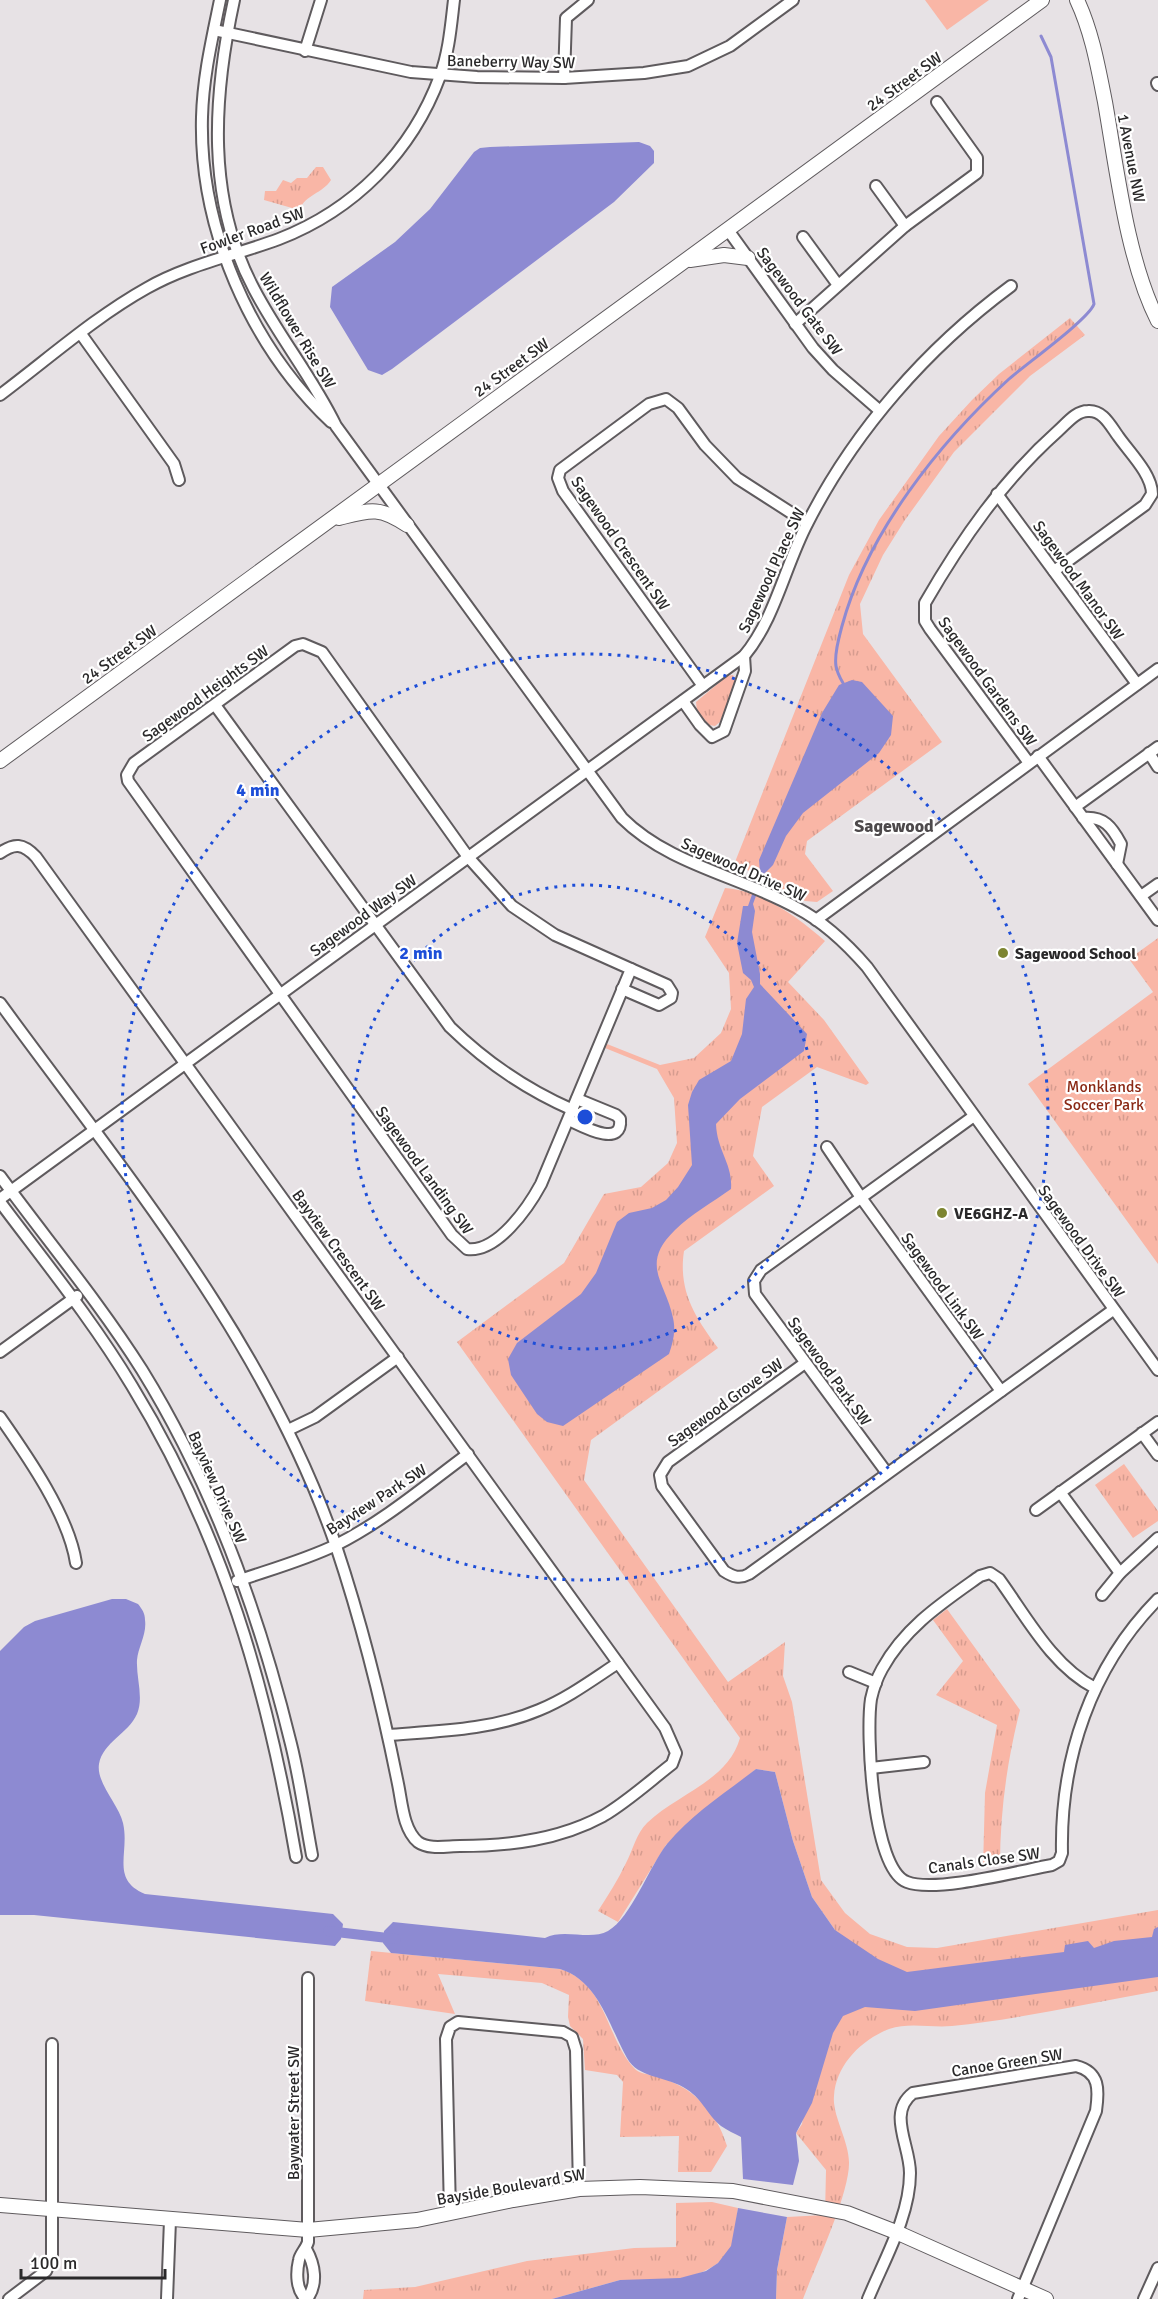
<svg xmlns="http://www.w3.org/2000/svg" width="1158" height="2299" font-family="Signika,sans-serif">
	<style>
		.green { fill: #f9b6a6 }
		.park { fill: url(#park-tufts) }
		.water { fill: #8d8ad2 }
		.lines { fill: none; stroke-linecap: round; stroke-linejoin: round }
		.stream { stroke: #8d8ad2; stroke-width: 3 }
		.canal { stroke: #8d8ad2; stroke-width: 10 }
		.minor-casing { stroke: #5f5b5e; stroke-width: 14 }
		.tertiary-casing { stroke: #5f5b5e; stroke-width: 16 }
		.minor { stroke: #fff; stroke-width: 10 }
		.tertiary { stroke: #fff; stroke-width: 14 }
		.ring { fill: none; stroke: #1d4ed8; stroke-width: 3; stroke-dasharray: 3 6 }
		.poi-dot { fill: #7d8531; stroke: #fff; stroke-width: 2 }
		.labels { text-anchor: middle; stroke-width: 4.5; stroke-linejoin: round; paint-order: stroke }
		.street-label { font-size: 16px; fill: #2a292a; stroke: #fff }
		.poi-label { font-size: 16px; font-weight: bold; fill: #2a292a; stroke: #fff; text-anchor: start }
		.park-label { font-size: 16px; fill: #8a2915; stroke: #fff }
		.neighbourhood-label { font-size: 18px; font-weight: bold; fill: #4d494b; stroke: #fff }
		.centre { fill: #1d4ed8; stroke: #fff; stroke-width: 3 }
		.ring-label { font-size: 18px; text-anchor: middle; font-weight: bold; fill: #1d4ed8; stroke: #fff; stroke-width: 4.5; stroke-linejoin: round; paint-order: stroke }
	</style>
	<defs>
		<pattern id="park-tufts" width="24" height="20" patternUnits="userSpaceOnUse" patternTransform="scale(1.5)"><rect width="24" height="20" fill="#f9b6a6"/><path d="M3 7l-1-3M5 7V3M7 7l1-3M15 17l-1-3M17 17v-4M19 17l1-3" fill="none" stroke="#d69c8f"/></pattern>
	</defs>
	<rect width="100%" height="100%" fill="#e7e2e5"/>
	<polygon class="green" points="925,0 989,0 947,30"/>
	<g class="park">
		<path d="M 316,167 L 323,167 L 331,180 C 322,194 306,194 299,210 L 264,200 L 265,191 L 276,191 L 283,180 L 291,183 L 297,178 L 307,178 Z"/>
		<polygon points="1070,318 1085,335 1030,376 954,452 905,520 883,555 860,604 863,634 942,742 807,841 805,854 833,891 817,902 805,901 738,865 735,862 849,575 879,520 939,436 972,400 999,374"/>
		<polygon points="733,675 736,681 720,722 715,726 709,725 697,711 696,702 727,676"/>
		<path d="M 725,888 C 761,890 799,918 825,941 L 788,982 L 824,1020 L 869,1083 L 866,1085 L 817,1067 L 762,1107 L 753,1156 L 774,1186 L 684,1251 C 678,1291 695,1317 718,1348 L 591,1440 L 584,1480 L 728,1682 L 785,1642 L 783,1676 L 792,1702 L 821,1880 L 845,1913 L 870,1934 L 907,1947 L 937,1948 L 1158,1910 L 1158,1991 C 1090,2003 1021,2019 952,2026 C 930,2028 910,2022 889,2029 C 861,2040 836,2065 834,2096 C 832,2115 849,2141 849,2162 C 850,2193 815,2267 803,2299 L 776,2299 L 777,2270 L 787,2217 L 825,2215 L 826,2170 L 796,2133 L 802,2124 L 835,1930 L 812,1897 L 793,1841 L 775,1772 L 756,1769 L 666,1845 L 618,1922 L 598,1911 C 608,1895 618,1880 626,1863 C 633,1850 636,1834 647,1823 C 677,1794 728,1781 740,1738 L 457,1342 L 564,1263 L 604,1194 L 641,1187 L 668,1163 L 677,1143 L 674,1098 L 657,1069 L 605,1048 L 607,1044 L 660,1065 L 694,1058 L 721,1033 L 731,1009 L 729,973 L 705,937 Z"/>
		<polygon points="1158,938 1158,1264 1028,1084 1153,992 1129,959"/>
		<polygon points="1124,1464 1158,1511 1158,1521 1133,1538 1095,1485"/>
		<path d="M 947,1609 L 1020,1710 C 1007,1761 1000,1812 1000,1865 L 983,1868 L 985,1793 L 997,1725 L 936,1695 L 963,1661 L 933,1620 Z"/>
		<path d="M 371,1951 L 560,1969 C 608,1984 605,2038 635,2069 C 640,2074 649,2074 656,2076 C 693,2087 716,2110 727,2146 L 711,2172 L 678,2172 L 679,2136 L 620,2137 L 623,2082 L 617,2075 L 585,2070 L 583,2039 L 570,2026 L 568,2017 L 569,1995 L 542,1983 L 438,1974 L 455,2014 L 365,2001 Z"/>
		<path d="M 712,2202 L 738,2208 C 736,2219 736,2234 732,2245 C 718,2281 652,2285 620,2280 L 552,2299 L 363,2299 L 364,2290 L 415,2287 L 527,2261 L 634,2248 L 676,2247 L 676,2203 Z"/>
	</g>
	<g class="water">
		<polygon points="639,142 650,146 654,151 654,163 614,202 392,369 382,375 368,370 330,307 332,287 395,242 430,209 474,152 480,148 490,147"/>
		<path d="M 852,680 L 862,682 L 893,716 L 891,735 L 879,753 L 803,813 L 786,836 L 773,865 L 764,874 L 753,904 L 755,911 L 752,932 L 760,974 L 760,984 L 807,1034 L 804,1051 L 740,1099 L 716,1124 C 717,1151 733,1164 731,1189 C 713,1202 691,1214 675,1230 C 639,1265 666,1282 673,1318 C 676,1331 673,1342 669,1354 L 563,1426 L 547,1422 L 537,1414 L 511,1375 L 508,1359 L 517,1343 L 581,1294 L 596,1273 L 617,1222 L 629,1213 L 652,1208 L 666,1200 L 678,1187 L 692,1165 L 688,1105 L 692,1092 L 699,1080 L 731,1061 L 742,1034 L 746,999 L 754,987 L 751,980 L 743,973 L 737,943 L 743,906 L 748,906 L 760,872 L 759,860 L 822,713 L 839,685 Z"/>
		<path d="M 112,1599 L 126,1599 L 138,1604 C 142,1609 145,1613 145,1620 C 147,1634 138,1647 137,1660 C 136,1678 144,1697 137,1714 C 128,1734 103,1742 99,1764 C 96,1783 119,1805 123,1823 C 130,1853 110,1879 145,1894 L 333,1914 L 343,1924 L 341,1939 L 335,1946 L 34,1915 L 0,1915 L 0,1651 L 24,1627 L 35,1621 Z"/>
		<path d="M 756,1769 L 775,1772 L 793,1841 L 812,1897 L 835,1930 L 878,1959 L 907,1972 L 1064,1952 L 1065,1945 L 1088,1941 L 1094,1948 L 1114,1941 L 1152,1937 L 1154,1929 L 1158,1927 L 1158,1977 L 915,2011 L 865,2007 L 843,2016 L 833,2033 L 812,2103 L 796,2133 L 799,2161 L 793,2185 L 743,2179 L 741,2137 C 735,2134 727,2130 721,2126 C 705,2113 704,2099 683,2087 C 664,2076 638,2078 627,2058 C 609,2026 599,1981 560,1969 L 391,1953 L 383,1943 L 384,1931 L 393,1922 L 545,1938 C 564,1928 590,1941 608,1931 C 631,1918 650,1865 667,1844 C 692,1814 725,1793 756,1769 Z"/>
		<polygon points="738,2208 787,2217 777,2270 776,2299 552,2299 620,2280 680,2278 706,2271 718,2263 731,2246"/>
	</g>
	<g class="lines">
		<path class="stream" d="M 843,683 C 840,678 837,672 836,666 C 834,654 839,637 842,626 C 867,533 940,442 1009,379 C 1026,364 1089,319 1094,304 L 1051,57 L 1041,36"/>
		<polyline class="canal" points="328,1931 396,1939"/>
		<defs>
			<g id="minor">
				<path d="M 220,0 C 212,39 203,77 202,117 C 199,228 250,345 331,422"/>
				<path d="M 234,0 C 213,97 206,199 254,289 C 279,337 313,378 336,426 L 622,818 C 669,865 740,876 797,908 C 824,922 847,944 867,967 L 1158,1370"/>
				<polyline points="214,30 411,72 477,77 564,78 644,73 688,66 730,46 793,0"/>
				<polyline points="305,51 321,0"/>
				<polyline points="564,78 566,18 588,0"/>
				<polyline points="1157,83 1158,85"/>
				<polyline points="876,186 905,226"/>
				<polyline points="728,230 813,348 833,370 879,410"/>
				<polyline points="803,237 838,285"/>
				<polyline points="795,324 905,226 977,173 977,158 937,102"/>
				<polyline points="81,334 174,464 179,480"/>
				<path d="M 0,395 C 48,359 95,317 147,288 C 187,265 236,255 279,239 C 354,210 412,152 440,76 C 449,52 451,25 454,0"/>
				<polyline points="997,494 1137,684"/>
				<path d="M 303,644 L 322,652 L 468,857 L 512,906 L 555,935 L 631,969 L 541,1184 C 528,1208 497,1253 467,1249 L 452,1235 L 128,781 L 127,775 L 134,763 L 295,646 Z"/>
				<polyline points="703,686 563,491 558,478 560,470 649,404 666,399 678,408 705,445 737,478 807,523"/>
				<polyline points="683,701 700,725 712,737 724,731 745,671 744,656"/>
				<path d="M 215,705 L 450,1027 C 486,1062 527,1090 573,1110"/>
				<polyline points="1149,753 1158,767"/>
				<polyline points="1038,756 1158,920"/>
				<path d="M 1029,763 L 930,629 L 925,621 L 925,603 C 962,539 1003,480 1058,431 C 1067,423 1076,411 1088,411 C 1103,410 1110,425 1118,436 C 1129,452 1152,474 1152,494 L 1145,505 L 1054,571"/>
				<polyline points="1075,807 1158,747"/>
				<path d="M 1083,818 C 1104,816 1112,827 1121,844 L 1117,864"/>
				<path d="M 0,853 C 14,843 23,843 36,857 L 665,1728 L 676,1753 L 672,1764 C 650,1781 627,1802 603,1816 C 559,1840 509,1846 460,1846 C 447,1846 429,1850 418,1842 C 403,1829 402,1803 398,1784 C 382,1704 362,1624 336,1546 C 266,1342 125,1174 0,1003"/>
				<polyline points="1141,896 1158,884"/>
				<polyline points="816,920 1158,669"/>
				<polyline points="622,989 659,1005 671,998 672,993 667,985 631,969"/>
				<path d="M 569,1120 C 582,1126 623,1149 620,1119 L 616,1115 L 577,1099"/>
				<polyline points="827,1147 862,1199 1001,1391"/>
				<path d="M 0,1176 C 47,1240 99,1302 142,1370 C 213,1485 259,1613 291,1744 C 300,1780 305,1818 312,1855"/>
				<path d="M 0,1199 L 744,656 C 775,619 785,566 807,524 C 854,431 927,348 1011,286"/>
				<path d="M 0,1202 C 45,1262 93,1321 132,1386 C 223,1535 267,1687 296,1857"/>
				<polyline points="0,1352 77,1296"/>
				<path d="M 805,1363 L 668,1462 L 660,1475 L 662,1486 L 724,1571 C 733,1577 740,1579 749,1574 L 1113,1310"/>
				<path d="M 0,1417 C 28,1457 69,1516 76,1563"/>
				<polyline points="288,1430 315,1417 398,1357"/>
				<polyline points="1142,1433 1158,1455"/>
				<polyline points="887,1473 755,1294 754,1281 761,1270 974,1116"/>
				<polyline points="1060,1492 1120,1573"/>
				<polyline points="1036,1510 1158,1422"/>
				<path d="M 237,1581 C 269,1570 305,1560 336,1545 C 384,1521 426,1485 468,1454"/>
				<polyline points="1102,1595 1120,1573 1158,1538"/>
				<polyline points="849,1672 876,1683"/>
				<path d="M 1095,1688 C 1052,1666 1026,1616 999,1579 L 990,1573 L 980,1576 C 942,1603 905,1627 882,1669 C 877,1678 873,1690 871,1699 C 866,1732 872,1869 907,1882 C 935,1893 1019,1871 1052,1865 L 1059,1861 L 1062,1853 C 1060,1759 1091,1667 1158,1599"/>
				<path d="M 388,1735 C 439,1731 492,1730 539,1710 C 568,1698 592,1680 618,1663"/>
				<polyline points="871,1768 924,1762"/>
				<polyline points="450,2212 446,2039 450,2027 458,2022 563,2032 572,2037 576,2050 579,2189"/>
				<path d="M 306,2249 C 315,2265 318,2284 307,2299"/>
				<polyline points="9,2299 46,2271 52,2257 52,2044"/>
				<polyline points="167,2299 170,2220"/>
				<path d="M 306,2299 C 296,2290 296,2273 299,2260 C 300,2254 306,2249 308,2242 L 308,1978"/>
				<path d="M 868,2299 C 884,2260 910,2216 910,2173 C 910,2145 887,2113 913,2093 L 1076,2066 C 1100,2072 1099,2090 1096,2111 L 1018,2299"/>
				<polyline points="1144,2299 1158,2268"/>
			</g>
			<g id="tertiary">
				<path d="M 1077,0 C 1092,32 1098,67 1105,102 C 1117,170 1127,260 1158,321"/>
				<polyline points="690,260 724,255 748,258"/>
				<path d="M 339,518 C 370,510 379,506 407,525"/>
				<polyline points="0,761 1042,0"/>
				<polyline points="0,2205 308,2230 417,2220 513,2200 579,2189 640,2187 733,2191 847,2213 896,2232 1046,2299"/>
			</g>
		</defs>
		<use href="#minor" class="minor-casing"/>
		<use href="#tertiary" class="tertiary-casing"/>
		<use href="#minor" class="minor"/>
		<use href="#tertiary" class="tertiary"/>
	</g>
	<g class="ring">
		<circle cx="585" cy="1117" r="232"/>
		<circle cx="585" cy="1117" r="463"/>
	</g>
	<g class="poi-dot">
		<circle cx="1003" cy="953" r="6"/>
		<circle cx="942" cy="1213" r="6"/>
	</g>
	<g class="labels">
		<g class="street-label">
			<text transform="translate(511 61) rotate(1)" y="6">Baneberry Way SW</text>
			<text transform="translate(904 81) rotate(-36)" y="6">24 Street SW</text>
			<text transform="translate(1132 158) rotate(79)" y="6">1 Avenue NW</text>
			<text transform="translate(252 230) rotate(-20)" y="6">Fowler Road SW</text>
			<text transform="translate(800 301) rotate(53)" y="6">Sagewood Gate SW</text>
			<text transform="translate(298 330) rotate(59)" y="6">Wildflower Rise SW</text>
			<text transform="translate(511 367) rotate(-36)" y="6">24 Street SW</text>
			<text transform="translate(621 543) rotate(55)" y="6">Sagewood Crescent SW</text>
			<text transform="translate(771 570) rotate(-65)" y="6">Sagewood Place SW</text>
			<text transform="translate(1079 580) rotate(54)" y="6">Sagewood Manor SW</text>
			<text transform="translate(119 654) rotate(-36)" y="6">24 Street SW</text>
			<text transform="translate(988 681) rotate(54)" y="6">Sagewood Gardens SW</text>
			<text transform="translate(205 693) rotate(-36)" y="6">Sagewood Heights SW</text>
			<text transform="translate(744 869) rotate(24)" y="6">Sagewood Drive SW</text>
			<text transform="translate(363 915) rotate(-36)" y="6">Sagewood Way SW</text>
			<text transform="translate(425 1170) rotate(54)" y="6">Sagewood Landing SW</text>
			<text transform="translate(1082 1241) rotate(54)" y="6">Sagewood Drive SW</text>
			<text transform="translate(339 1250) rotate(54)" y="6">Bayview Crescent SW</text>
			<text transform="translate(943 1286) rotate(54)" y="6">Sagewood Link SW</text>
			<text transform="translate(830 1371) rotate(54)" y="6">Sagewood Park SW</text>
			<text transform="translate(725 1402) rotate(-36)" y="6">Sagewood Grove SW</text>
			<text transform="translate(218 1487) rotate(66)" y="6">Bayview Drive SW</text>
			<text transform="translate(376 1499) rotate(-33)" y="6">Bayview Park SW</text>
			<text transform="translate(984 1860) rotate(-8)" y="6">Canals Close SW</text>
			<text transform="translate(1007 2062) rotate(-9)" y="6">Canoe Green SW</text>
			<text transform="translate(293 2113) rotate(-90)" y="6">Baywater Street SW</text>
			<text transform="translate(511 2186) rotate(-10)" y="6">Bayside Boulevard SW</text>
		</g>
		<g class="poi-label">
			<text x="1015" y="959">Sagewood School</text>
			<text x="954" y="1219">VE6GHZ-A</text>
		</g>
		<g class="park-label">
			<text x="1104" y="1092">Monklands<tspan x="1104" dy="18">Soccer Park</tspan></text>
		</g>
		<g class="neighbourhood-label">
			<text x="894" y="832">Sagewood</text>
		</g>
	</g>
	<circle cx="585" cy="1117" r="9" class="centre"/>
	<g class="ring-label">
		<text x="258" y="796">4 min</text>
		<text x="421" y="959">2 min</text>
	</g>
	<path d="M21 2269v9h144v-9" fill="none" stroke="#2a292a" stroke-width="3"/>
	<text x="30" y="2269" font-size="18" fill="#2a292a" stroke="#ffffff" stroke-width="4.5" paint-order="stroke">100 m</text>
</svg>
